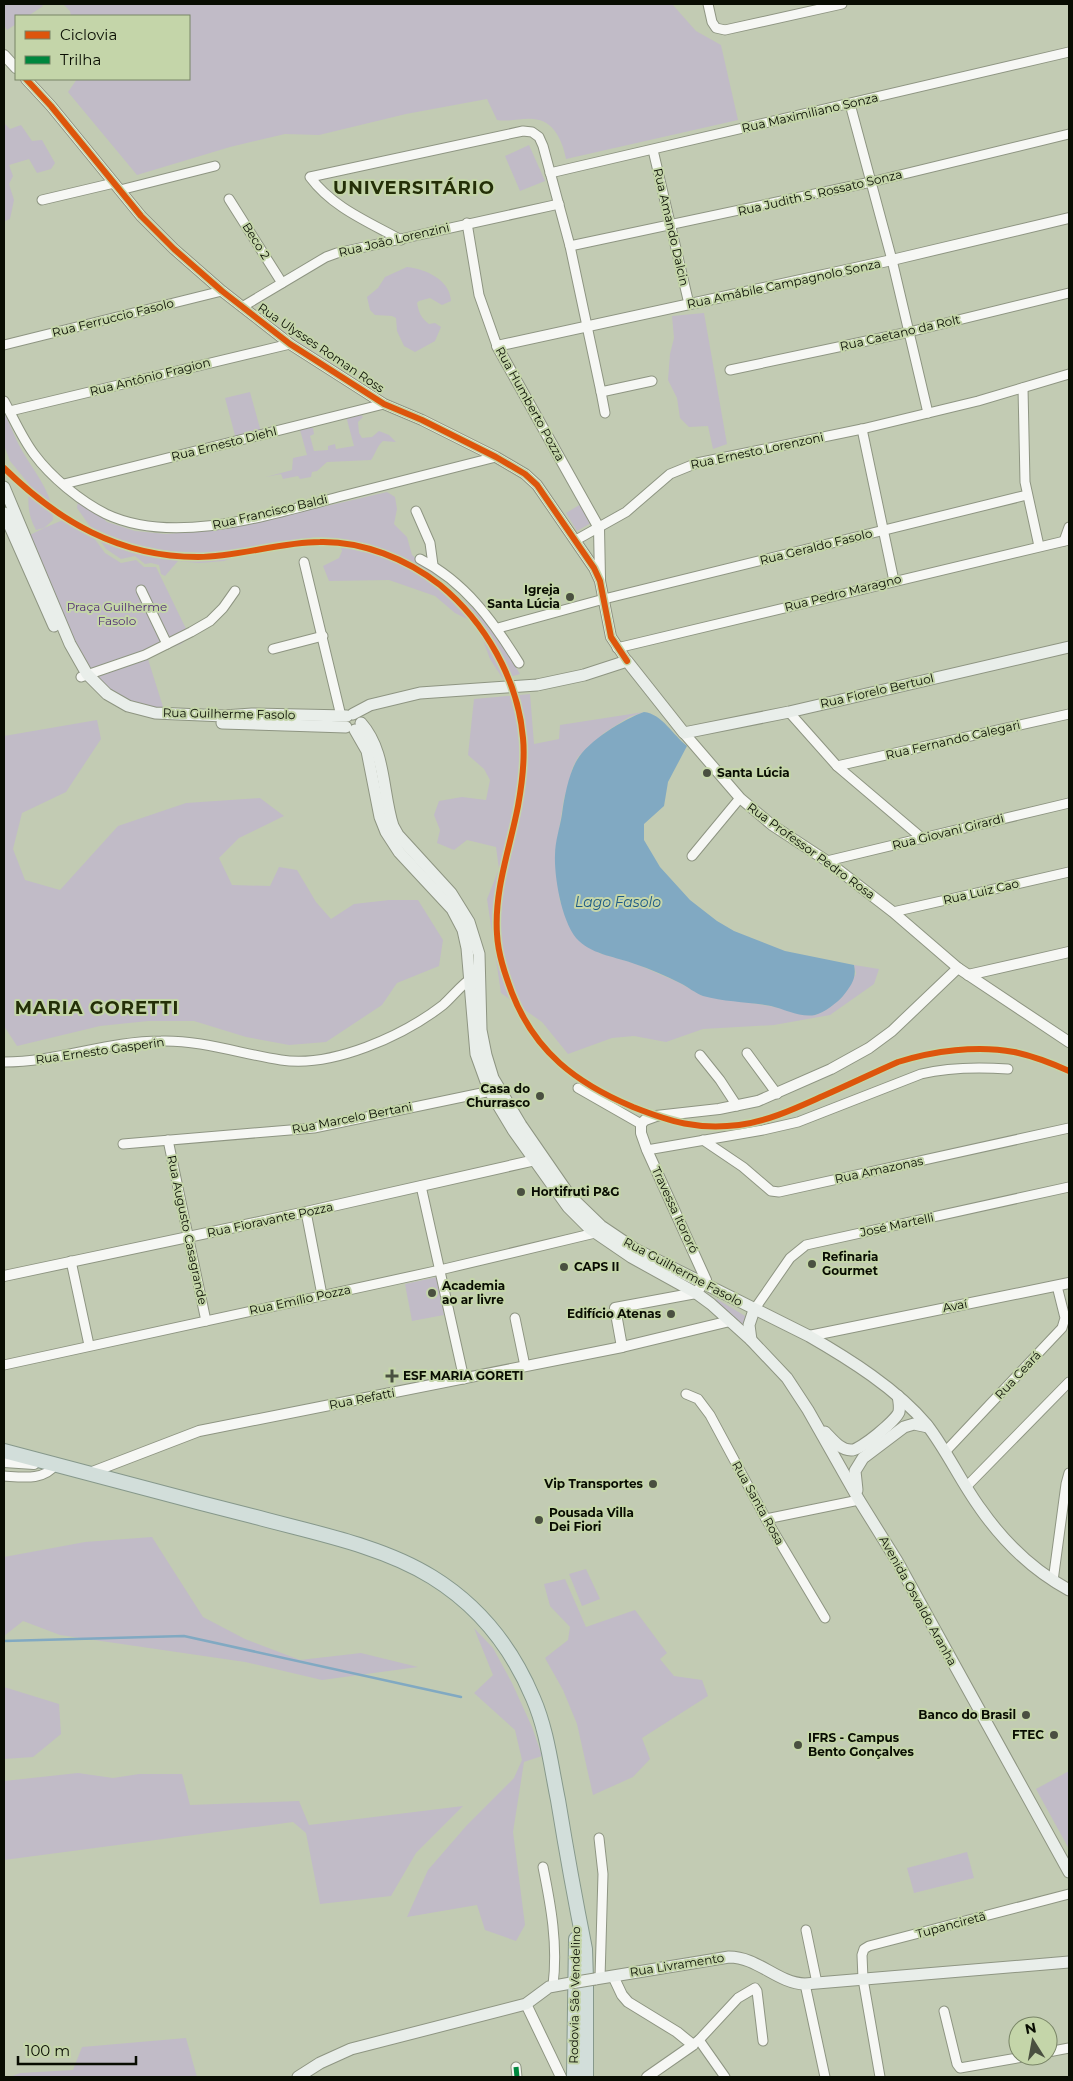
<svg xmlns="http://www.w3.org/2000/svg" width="1073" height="2081" font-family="Montserrat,sans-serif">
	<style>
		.green { fill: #c1bbc7 }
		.water { fill: #81a9c2 }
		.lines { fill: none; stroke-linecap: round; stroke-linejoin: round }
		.stream { stroke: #81a9c2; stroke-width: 2.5 }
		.minor-casing { stroke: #8e9582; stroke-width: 11 }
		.tertiary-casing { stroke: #8e9582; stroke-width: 12 }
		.secondary-casing { stroke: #8e9582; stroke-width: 13 }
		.trunk-casing { stroke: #86988b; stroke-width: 16 }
		.minor { stroke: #f6f7f4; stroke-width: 9 }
		.tertiary { stroke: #f6f7f4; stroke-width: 10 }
		.secondary { stroke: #e9eeea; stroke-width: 11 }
		.trunk { stroke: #d2deda; stroke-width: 14 }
		.secondary-bridge-casing { stroke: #8e9582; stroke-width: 13; stroke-linecap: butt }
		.secondary-bridge { stroke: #e9eeea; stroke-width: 11 }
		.quiet { stroke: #00873e; stroke-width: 5; stroke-dasharray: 10 5; stroke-linecap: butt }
		.cycleway-casing { stroke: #c4d5a9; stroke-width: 9 }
		.cycleway { stroke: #dd550c; stroke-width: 6 }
		.poi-dot { fill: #4a5040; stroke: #c4d5a9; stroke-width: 2 }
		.labels { text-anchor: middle; stroke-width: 4; stroke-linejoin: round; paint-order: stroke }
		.street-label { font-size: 12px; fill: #090d02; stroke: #c4d5a9 }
		.poi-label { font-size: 12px; font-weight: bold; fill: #090d02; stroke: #c4d5a9; text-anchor: start }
		.park-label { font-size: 12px; fill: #522f75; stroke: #c4d5a9 }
		.water-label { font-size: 14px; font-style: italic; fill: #1d5a86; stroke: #c4d5a9 }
		.district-label { font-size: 18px; font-weight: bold; letter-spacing: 1px; fill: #242f08; stroke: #c4d5a9 }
	</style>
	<rect width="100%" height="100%" fill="#c2cbb3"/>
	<g class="green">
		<polygon points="4,4 41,4 43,6 28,16 16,16 16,24 7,30 4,25"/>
		<path d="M 63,4 L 672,4 L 696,31 L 721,45 L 738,120 L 566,159 C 563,142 554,120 533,119 C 521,118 511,122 497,120 L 487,99 L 406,114 L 319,135 L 285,134 L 230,147 L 137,175 L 68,92 L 77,79 L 189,79 L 189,16 L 71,16 L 70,11 Z"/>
		<polygon points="4,123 10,129 21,125 32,141 42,140 55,163 51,169 37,173 29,159 9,165 13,176 9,184 14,200 10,219 5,221"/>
		<polygon points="529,145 545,181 520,191 505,156"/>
		<path d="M 407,267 C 426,269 450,280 451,301 L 442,305 L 430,298 L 419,301 L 417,303 C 419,313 421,318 429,324 L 435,323 L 441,327 L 435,341 L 415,352 L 404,346 L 397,331 L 396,318 L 392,316 L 375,315 L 370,310 L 367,297 L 378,288 L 385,277 Z"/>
		<polygon points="704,313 727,444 713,449 708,426 689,427 680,418 677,398 668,380 670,354 674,338 672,316"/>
		<polygon points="250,392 261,432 236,439 225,398"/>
		<path d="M 4,412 C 11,426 16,441 24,454 C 37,476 53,493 53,520 L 44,528 L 63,520 L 69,525 L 94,538 L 105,553 L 121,563 L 136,560 L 144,567 L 156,567 L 190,637 L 181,644 L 147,656 L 164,710 L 139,705 L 119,696 L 88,671 L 28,536 L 44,528 L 36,530 C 27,514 28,502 29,484 L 10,461 L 4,445 Z"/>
		<path d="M 359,412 L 363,417 L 358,422 L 359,433 L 362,438 L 372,437 L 379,431 L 389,435 L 396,442 L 383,441 C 377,446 376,453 371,460 L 327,462 L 317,471 L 312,472 L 311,477 L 300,479 L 298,476 L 283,479 L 281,474 L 266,477 L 292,470 L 293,458 L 307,455 L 300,430 L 303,428 L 313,428 L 314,434 L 310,436 L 314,451 L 328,450 L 328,446 L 335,444 L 336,449 L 354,446 L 346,416 Z"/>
		<polygon points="387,492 395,497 397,509 394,524 407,537 412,555 480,614 502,644 520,674 503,679 490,659 483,640 471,621 455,613 435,596 389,580 329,581 323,566 339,558 342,551 338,538 315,537 295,541 282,550 239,555 224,561 199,563 178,561 165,576 161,574 159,565 151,563 145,564 135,556 121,559 106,549 77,508 78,501 90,505 107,522 135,531 166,534 228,529"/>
		<polygon points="581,504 591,523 577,531 566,513"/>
		<polygon points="530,694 534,744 559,739 560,725 644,712 629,717 604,733 578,757 572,769 570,781 564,798 555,855 560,902 599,953 634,963 680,983 701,995 770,1006 805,1014 816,1015 841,998 856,974 854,965 879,969 874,984 830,1015 774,1025 703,1029 666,1042 634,1036 612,1038 568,1054 542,1022 501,993 487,899 499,869 496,847 467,840 454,850 437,843 440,830 434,815 439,801 462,797 486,800 490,780 484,769 468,755 474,699"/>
		<polygon points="97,720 101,739 66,792 22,813 13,849 25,880 60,890 118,826 186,803 260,798 284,816 239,838 219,858 232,885 270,886 279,867 297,870 316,902 331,919 354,904 389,900 418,900 443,940 439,966 397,983 382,1005 326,1042 289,1045 246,1037 194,1021 148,1021 100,1026 17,1046 4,1026 4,736"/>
		<polygon points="437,1277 444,1315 412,1321 405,1284"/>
		<polygon points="717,1299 745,1316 747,1320 741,1327 712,1301"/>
		<polygon points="152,1537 203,1617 245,1639 300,1660 361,1653 418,1667 322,1680 245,1662 60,1635 23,1621 4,1636 4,1557 85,1542"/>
		<polygon points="586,1569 600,1599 582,1606 569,1574"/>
		<polygon points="565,1579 586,1627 635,1610 667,1653 660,1659 674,1676 702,1680 708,1696 642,1738 650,1759 633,1777 593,1795 577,1724 563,1690 545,1658 568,1640 570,1627 550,1606 544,1584"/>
		<polygon points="474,1628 493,1648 512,1683 532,1727 542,1756 524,1762 513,1832 525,1925 516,1941 485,1930 477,1905 407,1917 428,1870 467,1825 514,1778 522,1760 515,1730 474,1693 493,1675"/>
		<polygon points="4,1687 59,1704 61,1734 33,1757 4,1759"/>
		<polygon points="1069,1771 1069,1849 1036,1789"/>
		<polygon points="78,1773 113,1778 139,1774 182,1774 190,1805 299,1801 309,1825 463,1806 416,1853 391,1896 320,1904 306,1833 293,1822 4,1860 4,1781"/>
		<polygon points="967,1852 974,1878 914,1893 907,1868"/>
		<polygon points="186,2038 197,2077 10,2077 20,2073 73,2070 82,2047"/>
	</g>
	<path class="water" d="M 644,712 C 662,714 673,735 687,746 L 668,782 L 664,806 L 644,824 L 644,840 L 660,867 L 690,900 L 717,921 L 734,931 L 785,951 L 854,965 C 857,978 851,986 843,996 C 838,1002 824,1013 815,1015 C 801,1018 784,1009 771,1006 C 749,1002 725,1002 703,996 C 695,993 688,987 680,983 C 666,976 650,969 635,964 C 617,957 594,955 579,941 C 562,925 554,877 555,855 C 555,841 560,827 562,814 C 564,798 569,773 577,760 C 588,741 624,719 644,712 Z"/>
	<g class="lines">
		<polyline class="stream" points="4,1641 184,1636 461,1697"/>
		<defs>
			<g id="minor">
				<polyline points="708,4 712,22 716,28 725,30 842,4"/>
				<polyline points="850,104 892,260 928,413"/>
				<polyline points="653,150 689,304"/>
				<polyline points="550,173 1069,52"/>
				<polyline points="120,190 215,166"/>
				<polyline points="229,199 282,283"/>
				<polyline points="42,200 114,183"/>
				<polyline points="467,223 479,295 497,346"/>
				<path d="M 401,240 C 369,222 333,208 310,177 L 523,131 L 532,132 L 539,137 L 543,146 L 570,246 L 601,392 L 652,381"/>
				<polyline points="570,246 871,182 1069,134"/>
				<polyline points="242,307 326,257 337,253 559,204"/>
				<polyline points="4,345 222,291"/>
				<polyline points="730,370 909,332 1069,293"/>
				<polyline points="1023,388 1025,482 1039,546"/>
				<polyline points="601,392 605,413"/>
				<path d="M 4,401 C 14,419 22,438 34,454 C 51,477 80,501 106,514 C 176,547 275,513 346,495 C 396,482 446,470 496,457"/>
				<polyline points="10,411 290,344"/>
				<polyline points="862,429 894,581"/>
				<polyline points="64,484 384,404"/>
				<polyline points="416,511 430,543 433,565"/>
				<polyline points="576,540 626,512 670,474 697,463 862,429 978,401 1069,374"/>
				<polyline points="1064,541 1069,527"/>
				<path d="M 420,559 C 465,582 493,621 519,663"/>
				<polyline points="304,562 341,716"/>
				<polyline points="141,590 167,644"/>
				<polyline points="498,628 604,599 1027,495"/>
				<polyline points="617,648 1069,540"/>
				<polyline points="273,649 323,636"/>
				<polyline points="81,677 145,655 191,632 210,621 223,608 235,591"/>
				<polyline points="789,712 837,766 923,839"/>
				<polyline points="837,766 1069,714"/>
				<polyline points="692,856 740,798"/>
				<polyline points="827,861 1069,803"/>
				<polyline points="893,912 1069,872"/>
				<polyline points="747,1053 777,1094"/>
				<polyline points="700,1055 720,1080 737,1106"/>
				<path d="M 4,1062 C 57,1062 108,1041 161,1041 C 202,1040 241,1054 281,1060 C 332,1068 403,1036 443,1005 C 453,996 462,984 473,977"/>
				<polyline points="578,1088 641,1124"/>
				<polyline points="168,1140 206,1321"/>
				<polyline points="703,1140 743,1167 771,1191 779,1192 1069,1128"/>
				<polyline points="123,1144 314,1128 496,1090"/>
				<path d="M 647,1150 L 763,1130 L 798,1122 L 921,1074 C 950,1067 978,1067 1008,1069"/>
				<polyline points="421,1186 464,1379"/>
				<polyline points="306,1212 322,1295"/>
				<polyline points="71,1261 89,1345"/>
				<polyline points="754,1310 790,1258 806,1245 1069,1187"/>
				<polyline points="515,1318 525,1366"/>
				<polyline points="4,1365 440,1270 595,1233"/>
				<polyline points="686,1394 698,1399 710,1415 766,1519 825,1618"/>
				<polyline points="945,1452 1062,1328 1065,1318 1057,1286"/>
				<path d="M 4,1476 C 21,1477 44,1481 55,1465"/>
				<polyline points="966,1487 1069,1382"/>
				<polyline points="766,1519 859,1500"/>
				<polyline points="1053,1581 1066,1484 1069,1473"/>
				<polyline points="599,1838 603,1874 600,1978"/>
				<path d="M 543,1867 C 551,1906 558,1945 553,1985"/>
				<polyline points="806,1930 817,1983"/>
				<polyline points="805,1984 825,2077"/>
				<polyline points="944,2011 957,2064 960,2068 1029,2056"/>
				<polyline points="699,2040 738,1998 755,1988 757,1991 763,2041"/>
				<polyline points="695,2043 699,2040 725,2077"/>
				<polyline points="1048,2052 1069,2048"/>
				<polyline points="516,2067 517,2077"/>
				<polyline points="880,2077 863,1979 862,1955 864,1949 869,1946 1069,1894"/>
			</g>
			<g id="tertiary">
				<polyline points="4,55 16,68"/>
				<polyline points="26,79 51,106 141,216 174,249 222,291 290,344 384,404 422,420 496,457 525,474 537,485 594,568 600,581 611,637 627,661"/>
				<polyline points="600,579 599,528 497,346 892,260 1069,218"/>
				<polyline points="684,733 740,798 772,825 827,861 893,912 958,968 1069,1042"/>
				<polyline points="968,975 1069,952"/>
				<polyline points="4,1276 306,1212 540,1159"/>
				<polyline points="809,1336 1069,1283"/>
				<polyline points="622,1347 615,1308 696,1293 706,1280 647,1150 641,1133 641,1124 645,1120 656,1116 719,1109 758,1101 831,1069 869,1048 892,1031 958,968"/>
				<polyline points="4,1462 34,1464"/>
				<polyline points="87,1474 199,1431 622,1347 730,1321"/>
				<polyline points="613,1976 622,1995 628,2002 677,2032 693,2045 647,2077"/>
				<polyline points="526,2004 561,2077"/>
			</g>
			<g id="secondary">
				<polyline points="4,487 70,644 87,674 107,694 128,706 155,713 224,716 252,714 347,716"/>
				<polyline points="4,513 54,626"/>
				<polyline points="353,714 370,705 420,693 537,685 584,675 627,661 684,733 789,712 1069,647"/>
				<polyline points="222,723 346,727"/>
				<path d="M 361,723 C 386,751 382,792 393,826 L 398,835 L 451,893 L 469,922 L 479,954 L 481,1030 L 486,1055 L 493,1078 L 521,1125 L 570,1196 L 601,1226 L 635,1249 L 809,1336 C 849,1359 897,1389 927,1425 C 947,1451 961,1482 980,1508 C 1003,1541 1034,1571 1069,1590"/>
				<polyline points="355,730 367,751 380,817 386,832 399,852 452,909 463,930 467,948 476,1054 489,1090 513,1130 568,1207 590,1229 631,1257 696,1293 711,1304 751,1340 787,1378 808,1410 859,1500 897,1561 1069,1872"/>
				<polyline points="751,1340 749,1325 754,1310"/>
				<path d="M 825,1432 C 832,1439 840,1450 851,1450 C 860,1451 896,1420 899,1412 C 900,1407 899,1401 898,1396"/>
				<polyline points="857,1490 855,1471 863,1458 904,1427 914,1424 928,1427"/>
				<path d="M 595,1979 L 729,1957 C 758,1957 777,1983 805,1984 L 1069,1962"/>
				<polyline points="298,2077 320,2063 351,2049 526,2004 549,1987 571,1983"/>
			</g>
			<g id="trunk">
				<path d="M 4,1451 C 86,1473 169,1495 252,1516 C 310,1532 381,1545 432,1577 C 479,1606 512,1648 533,1698 C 547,1730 551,1766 558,1800 C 566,1849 575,1899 585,1949 L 586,1980 L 586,2077"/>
				<polyline points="574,2077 576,1939"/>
			</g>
		</defs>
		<use href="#minor" class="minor-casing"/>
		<use href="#tertiary" class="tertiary-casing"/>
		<use href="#secondary" class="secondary-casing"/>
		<use href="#trunk" class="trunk-casing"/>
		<use href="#minor" class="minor"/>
		<use href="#tertiary" class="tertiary"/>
		<use href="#secondary" class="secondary"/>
		<use href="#trunk" class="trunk"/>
		<defs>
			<polyline id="secondary-bridge" points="571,1983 595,1979"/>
		</defs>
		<use href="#secondary-bridge" class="secondary-bridge-casing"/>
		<use href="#secondary-bridge" class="secondary-bridge"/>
		<polyline class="quiet" points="516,2067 517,2077"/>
		<defs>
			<g id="cycleway">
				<polyline points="26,79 51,106 141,216 174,249 222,291 290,344 384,404 422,420 496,457 525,474 537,485 594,568 600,581 611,637 627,661"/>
				<path d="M 4,468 C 58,521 119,557 198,557 C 239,557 279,542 320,542 C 362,541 407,559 440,585 C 485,622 518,679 523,738 C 525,759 522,784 518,806 C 510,848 494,890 497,934 C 498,954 505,974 512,993 C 535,1052 576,1083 633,1107 C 671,1122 697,1130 739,1125 C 769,1121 796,1108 823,1096 C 848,1085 873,1073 898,1062 C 933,1051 977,1045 1014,1052 C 1033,1056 1051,1063 1069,1071"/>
			</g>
		</defs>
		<use href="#cycleway" class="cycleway-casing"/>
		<use href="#cycleway" class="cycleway"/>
	</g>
	<g class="poi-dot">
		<circle cx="570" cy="597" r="5"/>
		<circle cx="707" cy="773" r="5"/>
		<circle cx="540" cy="1096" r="5"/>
		<circle cx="521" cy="1192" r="5"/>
		<circle cx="812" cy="1264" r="5"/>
		<circle cx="564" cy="1267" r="5"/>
		<circle cx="432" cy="1293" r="5"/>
		<circle cx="671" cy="1314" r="5"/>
		<path d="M389.5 1368.5h5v5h5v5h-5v5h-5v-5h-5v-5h5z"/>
		<circle cx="653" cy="1484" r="5"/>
		<circle cx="539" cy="1520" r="5"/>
		<circle cx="1026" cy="1715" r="5"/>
		<circle cx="1054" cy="1735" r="5"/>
		<circle cx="798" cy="1745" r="5"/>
	</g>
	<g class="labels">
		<g class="street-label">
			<text transform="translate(810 113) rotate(-13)" y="4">Rua Maximiliano Sonza</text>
			<text transform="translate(820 193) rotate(-13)" y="4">Rua Judith S. Rossato Sonza</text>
			<text transform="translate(671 227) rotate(77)" y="4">Rua Amando Dalcin</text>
			<text transform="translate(394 240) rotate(-13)" y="4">Rua João Lorenzini</text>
			<text transform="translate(256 241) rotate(58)" y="4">Beco 2</text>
			<text transform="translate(784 284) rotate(-12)" y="4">Rua Amábile Campagnolo Sonza</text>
			<text transform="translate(113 318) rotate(-14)" y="4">Rua Ferruccio Fasolo</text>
			<text transform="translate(900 333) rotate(-13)" y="4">Rua Caetano da Rolt</text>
			<text transform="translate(321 348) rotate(34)" y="4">Rua Ulysses Roman Ross</text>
			<text transform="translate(150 377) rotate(-14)" y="4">Rua Antônio Fragion</text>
			<text transform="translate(530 404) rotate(61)" y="4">Rua Humberto Pozza</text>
			<text transform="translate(224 444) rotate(-14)" y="4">Rua Ernesto Diehl</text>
			<text transform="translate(757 451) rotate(-12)" y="4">Rua Ernesto Lorenzoni</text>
			<text transform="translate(270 512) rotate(-13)" y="4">Rua Francisco Baldi</text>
			<text transform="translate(816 547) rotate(-14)" y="4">Rua Geraldo Fasolo</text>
			<text transform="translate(843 593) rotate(-14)" y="4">Rua Pedro Maragno</text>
			<text transform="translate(877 691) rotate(-13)" y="4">Rua Fiorelo Bertuol</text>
			<text transform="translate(229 714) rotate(1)" y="4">Rua Guilherme Fasolo</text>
			<text transform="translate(953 740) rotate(-13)" y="4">Rua Fernando Calegari</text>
			<text transform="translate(948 832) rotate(-14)" y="4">Rua Giovani Girardi</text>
			<text transform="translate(811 851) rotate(36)" y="4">Rua Professor Pedro Rosa</text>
			<text transform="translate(981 892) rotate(-13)" y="4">Rua Luiz Cao</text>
			<text transform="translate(100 1051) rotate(-8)" y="4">Rua Ernesto Gasperin</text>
			<text transform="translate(352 1118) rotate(-11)" y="4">Rua Marcelo Bertani</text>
			<text transform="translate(879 1170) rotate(-12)" y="4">Rua Amazonas</text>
			<text transform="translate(675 1210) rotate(65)" y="4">Travessa Itororó</text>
			<text transform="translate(270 1220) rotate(-12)" y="4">Rua Fioravante Pozza</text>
			<text transform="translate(897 1225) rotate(-12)" y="4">José Martelli</text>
			<text transform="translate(187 1230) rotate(78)" y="4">Rua Augusto Casagrande</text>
			<text transform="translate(683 1272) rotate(28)" y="4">Rua Guilherme Fasolo</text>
			<text transform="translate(300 1300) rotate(-12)" y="4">Rua Emílio Pozza</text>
			<text transform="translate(955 1306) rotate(-11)" y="4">Avaí</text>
			<text transform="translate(1018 1375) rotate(-47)" y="4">Rua Ceará</text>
			<text transform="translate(362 1399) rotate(-11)" y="4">Rua Refatti</text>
			<text transform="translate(758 1503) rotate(61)" y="4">Rua Santa Rosa</text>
			<text transform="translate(918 1601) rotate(61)" y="4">Avenida Osvaldo Aranha</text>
			<text transform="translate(951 1925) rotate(-15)" y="4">Tupanciretã</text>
			<text transform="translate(677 1965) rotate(-9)" y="4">Rua Livramento</text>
			<text transform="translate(575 1995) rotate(-89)" y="4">Rodovia São Vendelino</text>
		</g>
		<g class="poi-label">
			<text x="560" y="594" text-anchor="end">Igreja<tspan x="560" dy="14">Santa Lúcia</tspan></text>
			<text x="717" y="777">Santa Lúcia</text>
			<text x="530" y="1093" text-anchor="end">Casa do<tspan x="530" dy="14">Churrasco</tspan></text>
			<text x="531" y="1196">Hortifruti P&amp;G</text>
			<text x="822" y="1261">Refinaria<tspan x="822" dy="14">Gourmet</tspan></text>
			<text x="574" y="1271">CAPS II</text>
			<text x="442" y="1290">Academia<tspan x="442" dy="14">ao ar livre</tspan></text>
			<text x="661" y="1318" text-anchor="end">Edifício Atenas</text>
			<text x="403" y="1380">ESF MARIA GORETI</text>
			<text x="643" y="1488" text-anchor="end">Vip Transportes</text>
			<text x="549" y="1517">Pousada Villa<tspan x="549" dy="14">Dei Fiori</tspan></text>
			<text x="1016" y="1719" text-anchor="end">Banco do Brasil</text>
			<text x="1044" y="1739" text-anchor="end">FTEC</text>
			<text x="808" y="1742">IFRS - Campus<tspan x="808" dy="14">Bento Gonçalves</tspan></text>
		</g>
		<g class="park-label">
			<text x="117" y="611">Praça Guilherme<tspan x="117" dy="14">Fasolo</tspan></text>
		</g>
		<g class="water-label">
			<text x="618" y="907">Lago Fasolo</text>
		</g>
		<g class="district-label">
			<text x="414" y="194">UNIVERSITÁRIO</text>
			<text x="97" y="1014">MARIA GORETTI</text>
		</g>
	</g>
	<rect width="1073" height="2081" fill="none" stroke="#090d02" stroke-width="10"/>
	<rect x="15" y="15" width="175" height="65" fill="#c4d5a9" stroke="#798566"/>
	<rect x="25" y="31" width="25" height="8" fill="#dd550c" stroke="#798566"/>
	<text x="60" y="40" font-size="15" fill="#090d02">Ciclovia</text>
	<rect x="25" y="56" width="25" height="8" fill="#00873e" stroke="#798566"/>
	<text x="60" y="65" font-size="15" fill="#090d02">Trilha</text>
	<g transform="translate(1033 2041) rotate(349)"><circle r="24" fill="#c4d5a9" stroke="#798566"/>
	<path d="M0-4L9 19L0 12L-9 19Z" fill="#4a5040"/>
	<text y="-8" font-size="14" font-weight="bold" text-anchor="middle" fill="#090d02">N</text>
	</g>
	<path d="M18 2056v8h118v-8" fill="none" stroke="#090d02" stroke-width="2.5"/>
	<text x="25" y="2056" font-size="15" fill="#090d02" stroke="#c4d5a9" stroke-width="4" paint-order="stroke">100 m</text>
</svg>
